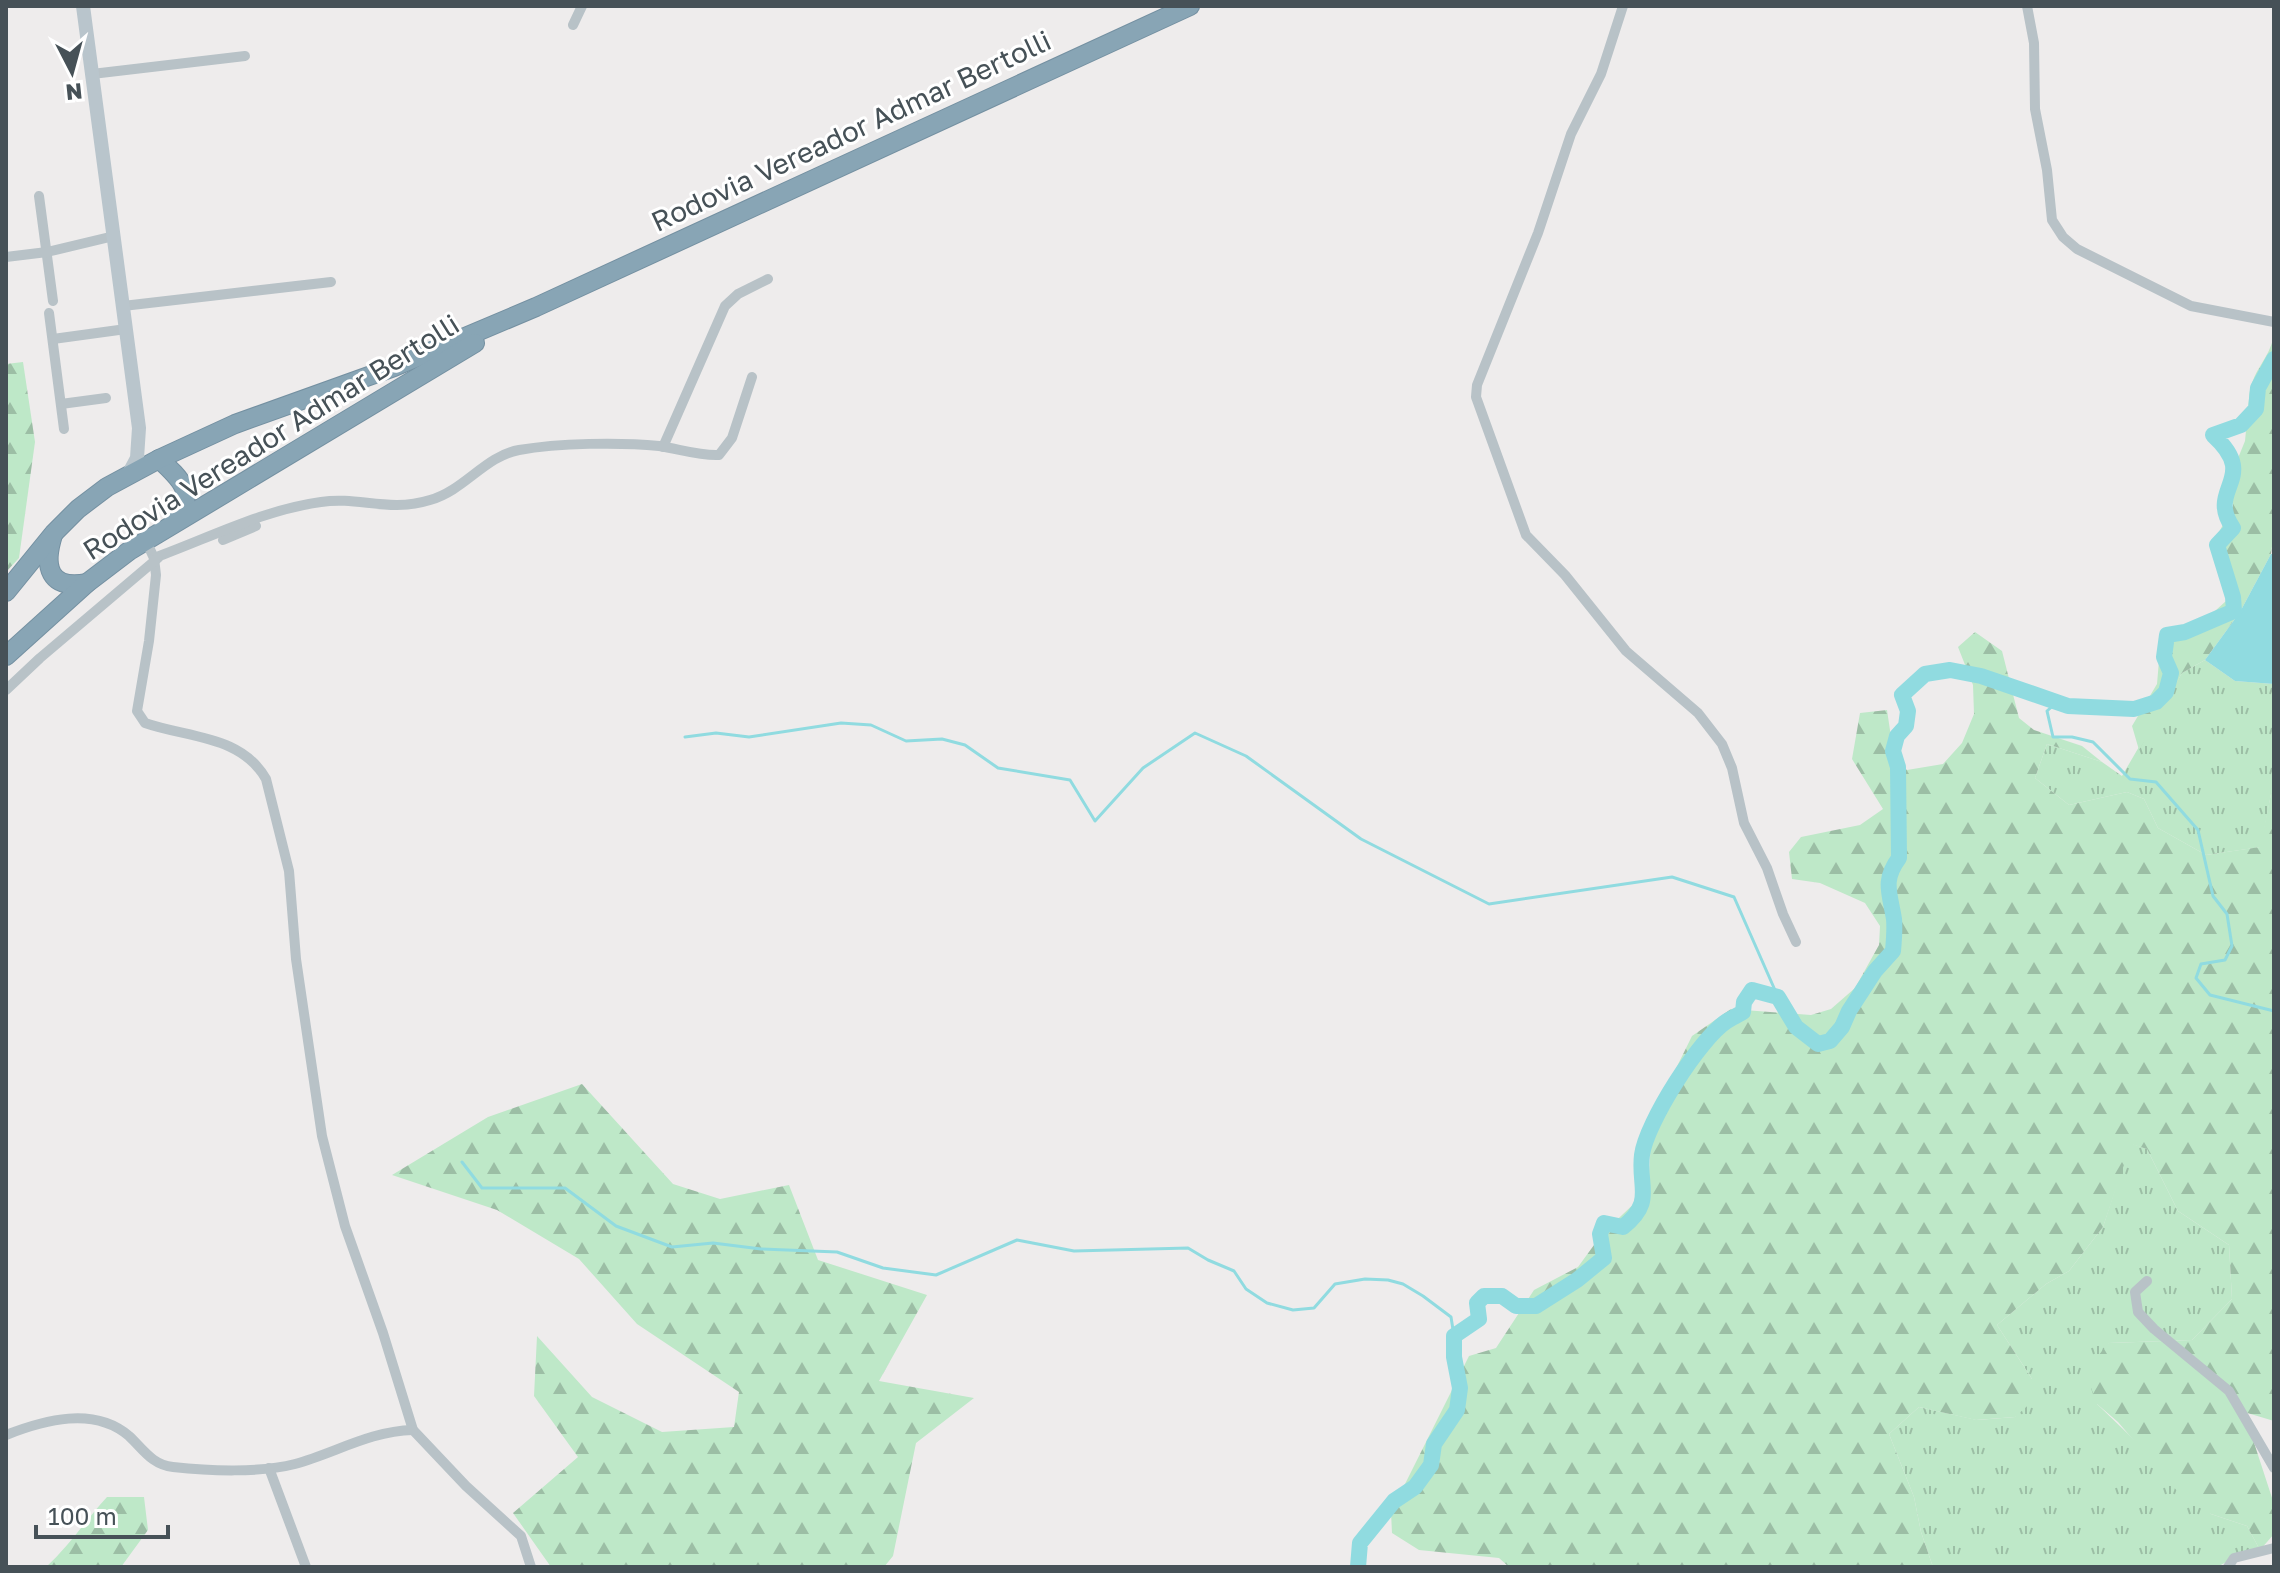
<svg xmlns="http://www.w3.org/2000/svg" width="2280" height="1573" font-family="'Golos Text',sans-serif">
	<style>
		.grass { fill: url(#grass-tufts) }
		.forest { fill: url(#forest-firs) }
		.water { fill: #90dbe0 }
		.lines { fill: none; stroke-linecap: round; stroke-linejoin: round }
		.stream { stroke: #90dbe0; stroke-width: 3 }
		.river { stroke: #90dbe0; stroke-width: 16 }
		.highway-casing { stroke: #7490a1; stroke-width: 20 }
		.street { stroke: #b8c2c7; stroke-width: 10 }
		.secondary { stroke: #b9c5cc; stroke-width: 14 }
		.highway { stroke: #88a5b5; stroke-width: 18 }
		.labels { text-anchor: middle; stroke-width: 6; stroke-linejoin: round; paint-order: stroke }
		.street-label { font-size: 28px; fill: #465157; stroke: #fff }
	</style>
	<defs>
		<pattern id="grass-tufts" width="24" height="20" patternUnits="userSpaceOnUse" patternTransform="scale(2)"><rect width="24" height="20" fill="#bee8c8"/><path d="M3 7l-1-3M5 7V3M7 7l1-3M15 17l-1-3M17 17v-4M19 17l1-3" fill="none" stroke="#9cbea5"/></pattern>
		<pattern id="forest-firs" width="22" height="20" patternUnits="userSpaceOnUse" patternTransform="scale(2)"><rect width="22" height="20" fill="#bee8c8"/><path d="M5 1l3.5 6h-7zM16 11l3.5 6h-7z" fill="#9cbea5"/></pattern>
	</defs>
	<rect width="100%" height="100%" fill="#eeecec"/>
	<g class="grass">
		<path d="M 2274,335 L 2274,361 L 2249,399 C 2251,370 2269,361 2274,335 Z"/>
		<polygon points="2205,660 2235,681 2274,684 2274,793 2271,794 2261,847 2206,855 2158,828 2144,799 2127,792 2069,805 2035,778 2047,744 2102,762 2122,776 2182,673"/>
		<polygon points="2130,1143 2147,1149 2178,1211 2229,1245 2232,1299 2192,1340 2109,1343 2097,1404 2211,1514 2247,1526 2260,1550 2234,1558 2217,1567 1933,1567 1921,1532 1914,1497 1889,1434 1919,1407 1977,1420 2015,1417 2032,1379 1997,1325 2046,1284 2069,1271 2103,1227"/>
	</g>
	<g class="forest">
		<polygon points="2274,361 2274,531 2271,554 2240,612 2205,660 2182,673 2139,750 2132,726 2157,684 2161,637 2205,620 2226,601 2227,583 2211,547 2233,506 2232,473 2245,441 2249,399"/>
		<polygon points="23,362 35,442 19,558 6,572 6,364"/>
		<polygon points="1975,632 2002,651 2019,718 2034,730 2082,746 2102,762 2047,744 2035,778 2069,805 2127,792 2144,799 2158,828 2206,855 2260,847 2271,794 2274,793 2274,1421 2244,1412 2274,1504 2274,1534 2260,1550 2247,1526 2211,1514 2184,1499 2118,1422 2097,1404 2085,1371 2109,1343 2192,1340 2232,1299 2229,1245 2178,1211 2147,1149 2131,1144 2103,1227 2069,1271 2046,1284 1997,1325 2032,1379 2034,1400 2015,1417 1976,1420 1919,1407 1889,1434 1914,1497 1921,1532 1933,1567 1509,1567 1499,1558 1419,1550 1392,1533 1391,1512 1469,1356 1496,1348 1534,1290 1578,1267 1602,1234 1641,1197 1649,1177 1652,1117 1692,1036 1731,1009 1811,1015 1831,1009 1855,988 1879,945 1880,926 1865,903 1820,883 1792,879 1789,852 1801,837 1860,825 1883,809 1852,759 1860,713 1887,710 1894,757 1907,770 1943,764 1962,743 1974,714 1973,685 1958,647"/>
		<polygon points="582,1084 673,1184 720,1199 789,1185 818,1260 927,1295 879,1381 974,1398 916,1443 893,1556 884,1567 551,1567 513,1513 578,1457 534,1396 537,1336 592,1397 662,1432 734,1427 739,1392 637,1324 579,1259 497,1210 392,1175 488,1117"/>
		<path d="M 107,1497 L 144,1497 L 148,1530 L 121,1567 L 46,1567 C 69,1546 86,1520 107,1497 Z"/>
	</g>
	<polygon class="water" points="2271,554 2274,554 2274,684 2235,681 2205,660 2240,612"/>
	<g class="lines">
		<g class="stream">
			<polyline points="2057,702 2047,711 2053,737 2072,737 2093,742 2130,779 2156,782 2198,830 2213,896 2227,914 2232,946 2225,960 2201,964 2196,978 2210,995 2274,1011"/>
			<polyline points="685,737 716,733 749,737 841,723 871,725 906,741 942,739 965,745 998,768 1070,780 1095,821 1143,768 1195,733 1246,756 1361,839 1489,904 1672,877 1734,897 1778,997"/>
			<polyline points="462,1162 482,1188 565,1188 616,1226 672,1247 713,1243 761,1249 837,1252 883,1268 936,1275 1017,1240 1074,1251 1188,1248 1208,1260 1234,1271 1246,1289 1267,1303 1293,1310 1314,1308 1335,1284 1365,1279 1388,1280 1403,1284 1423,1296 1451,1317 1454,1336"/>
		</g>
		<path class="river" d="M 1358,1567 L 1360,1543 L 1394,1501 L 1415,1487 L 1431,1465 L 1434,1444 L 1457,1410 L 1460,1388 L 1454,1357 L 1454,1336 L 1479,1319 L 1477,1303 L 1484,1296 L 1502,1296 L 1516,1306 L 1536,1306 L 1577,1280 L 1604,1258 L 1600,1234 L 1604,1223 L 1623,1227 C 1655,1201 1638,1188 1642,1155 C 1646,1123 1700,1038 1727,1021 C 1732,1018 1738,1015 1743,1012 L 1744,1002 L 1752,990 L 1778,997 L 1796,1027 L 1818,1044 L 1830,1041 L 1842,1027 L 1849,1011 L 1875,971 L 1893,951 C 1894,940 1895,929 1894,919 C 1890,893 1882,881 1899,858 L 1898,767 L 1893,751 L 1897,736 L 1906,726 L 1908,711 L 1902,695 L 1925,674 L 1950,670 L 1981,676 L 2068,706 L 2134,709 L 2156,702 L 2166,692 L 2171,673 L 2164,657 L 2167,635 L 2185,632 L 2234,611 L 2233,597 L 2217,545 L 2233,528 C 2205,488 2261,479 2213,435 L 2241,425 L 2256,409 L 2258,388 L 2274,359"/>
		<defs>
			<g id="highway">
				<path d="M 159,459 C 180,478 198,494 175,521"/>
				<path d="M 53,535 C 43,567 49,590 87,583"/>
				<polyline points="6,592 54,533 78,509 107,487 159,459 235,424 394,367 536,307 1190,6"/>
				<polyline points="6,656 87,583 129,551 475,343"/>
			</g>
		</defs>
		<use href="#highway" class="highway-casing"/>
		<g class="street">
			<polyline points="1623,6 1601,74 1571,134 1538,233 1477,385 1476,397 1526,535 1565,575 1626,651 1698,713 1722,744 1732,768 1744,823 1767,868 1783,914 1796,942"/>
			<polyline points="2027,6 2034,43 2035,109 2047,170 2052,220 2063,237 2077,249 2191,306 2274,322"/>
			<polyline points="573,25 582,6"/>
			<polyline points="92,74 245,56"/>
			<polyline points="39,196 53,301"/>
			<polyline points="6,257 47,252 114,236"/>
			<polyline points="123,306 331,282"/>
			<polyline points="49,313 64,429"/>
			<polyline points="53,339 126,329"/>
			<polyline points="61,404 106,398"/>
			<polyline points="663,447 725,306 738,294 768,279"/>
			<polyline points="223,540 256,526"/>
			<path d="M 146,541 L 154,558 L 156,575 L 149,641 L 137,711 L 145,723 C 188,738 241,735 266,779 L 289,871 L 296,959 L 322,1136 L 345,1226 L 383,1333 L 413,1430 L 466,1486 L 521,1536 L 531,1567"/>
			<path d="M 154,558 C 209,538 263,510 321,502 C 359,496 388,513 430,500 C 465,490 485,456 519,450 C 558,443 620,442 659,446 C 679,449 700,456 719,455 L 732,438 L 752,377"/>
			<polyline points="6,690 40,658 158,558"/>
			<polyline points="2147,1281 2135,1292 2138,1312 2154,1329 2229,1391 2274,1468"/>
			<path d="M 6,1435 C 44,1420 94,1406 129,1436 C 143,1449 152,1465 173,1467 C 209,1471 260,1473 295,1464 C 335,1453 370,1431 413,1430"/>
			<polyline points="269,1468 306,1567"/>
			<polyline points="2228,1567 2234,1558 2274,1548"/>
		</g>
		<polyline class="secondary" points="83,6 139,428 137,458 128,475"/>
		<use href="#highway" class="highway"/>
	</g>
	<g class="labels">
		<g class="street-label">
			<text transform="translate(851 131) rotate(-25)" y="10">Rodovia Vereador Admar Bertolli</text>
			<text transform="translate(271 437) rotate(-32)" y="10">Rodovia Vereador Admar Bertolli</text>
		</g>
	</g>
	<rect width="2280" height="1573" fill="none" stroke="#465157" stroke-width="16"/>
	<g transform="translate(72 72) rotate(174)" stroke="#ffffff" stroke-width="6" paint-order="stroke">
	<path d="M0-6L14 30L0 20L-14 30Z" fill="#465157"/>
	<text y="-12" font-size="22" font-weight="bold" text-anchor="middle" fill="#465157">N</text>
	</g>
	<path d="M36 1525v12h132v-12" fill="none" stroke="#465157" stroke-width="4"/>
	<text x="48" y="1525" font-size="24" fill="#465157" stroke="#ffffff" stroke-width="6" paint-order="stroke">100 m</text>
</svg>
